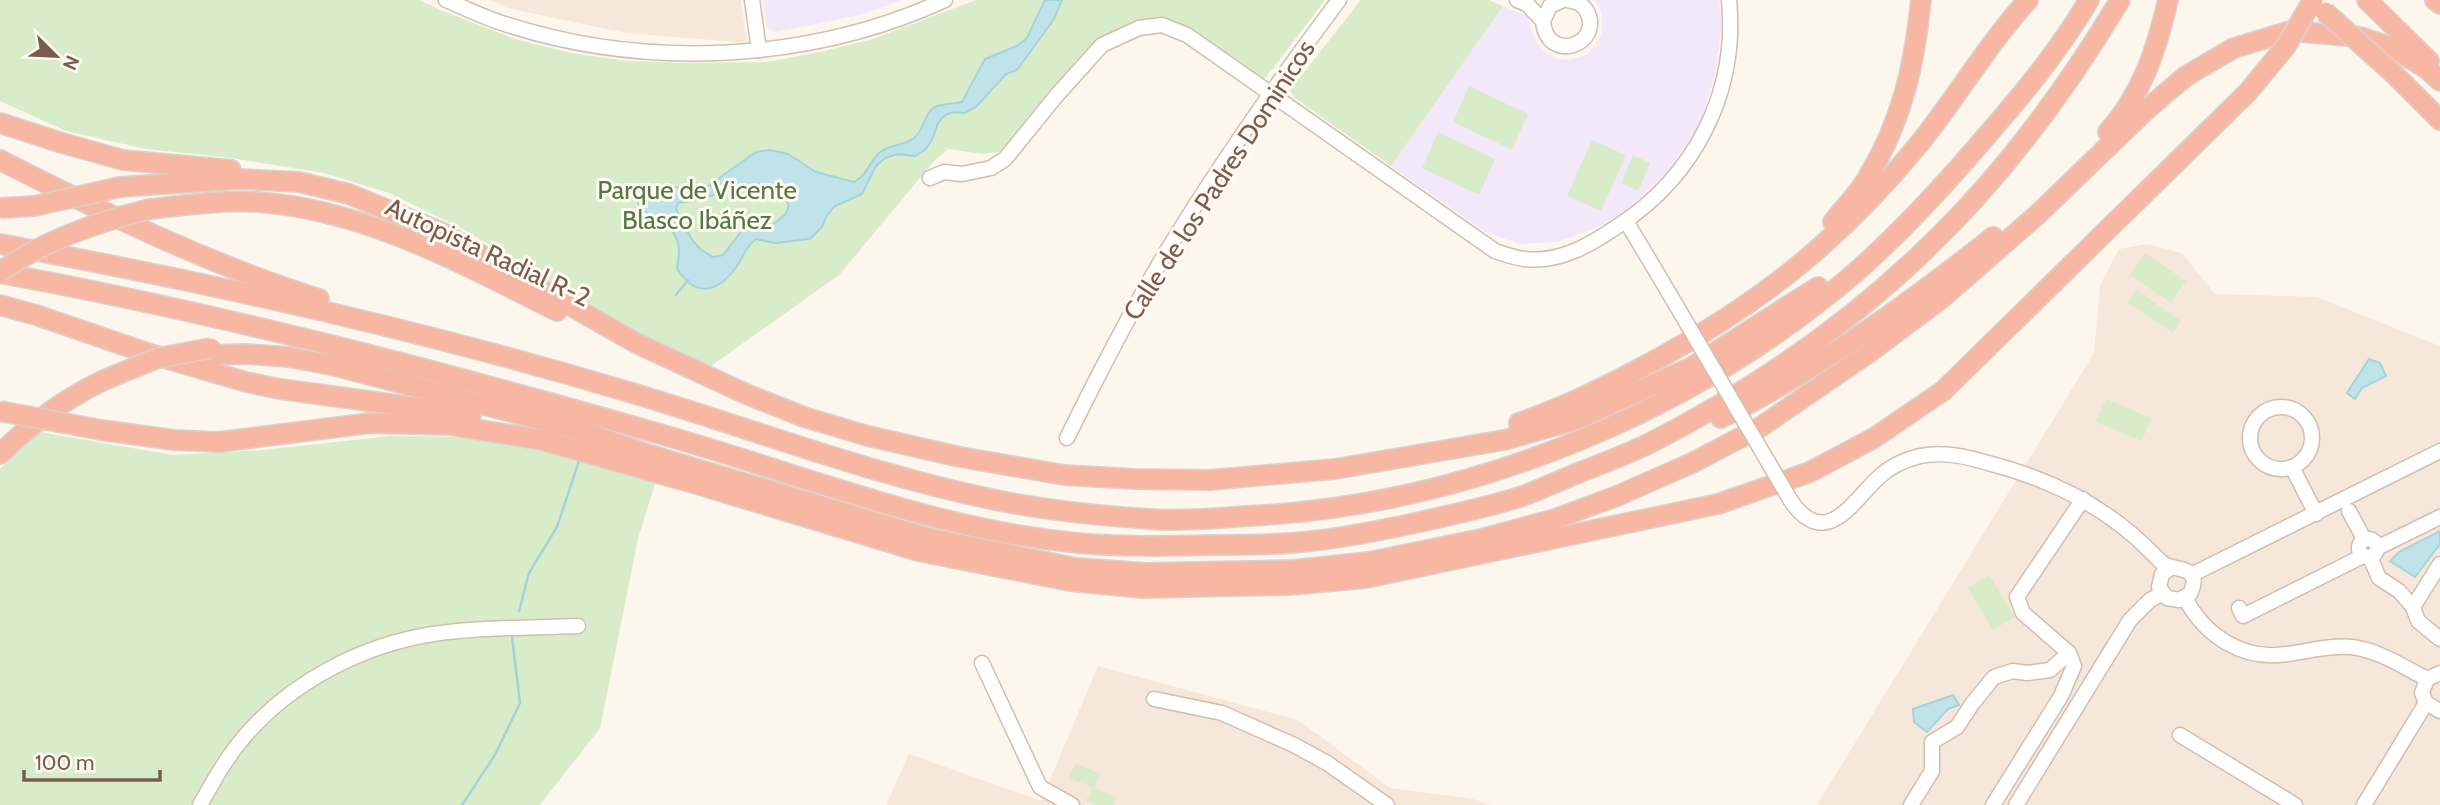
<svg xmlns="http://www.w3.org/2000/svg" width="2440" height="805" font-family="Cabin,sans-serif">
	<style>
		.residential { fill: #f5e8da }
		.education { fill: #f3e8fa }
		.green { fill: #d8ecc9 }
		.water { fill: #bfe3e8; stroke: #a5d3da; stroke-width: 2; fill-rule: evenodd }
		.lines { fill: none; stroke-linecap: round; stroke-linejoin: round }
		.stream { stroke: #a5d3da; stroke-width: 2.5 }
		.minor-casing { stroke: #d1beb0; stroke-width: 17 }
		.highway-casing { stroke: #dad1cd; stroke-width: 22 }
		.minor { stroke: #fff; stroke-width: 14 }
		.highway { stroke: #f7b7a3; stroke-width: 19 }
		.minor-bridge-casing { stroke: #d1beb0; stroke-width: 17; stroke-linecap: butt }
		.highway-bridge-casing { stroke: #dad1cd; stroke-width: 22; stroke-linecap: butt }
		.minor-bridge { stroke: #fff; stroke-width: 14 }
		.highway-bridge { stroke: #f7b7a3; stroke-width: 19 }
		.labels { text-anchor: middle; stroke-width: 6; stroke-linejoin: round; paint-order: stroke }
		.street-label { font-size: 26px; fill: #7a5c4d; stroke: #fffaf3 }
		.park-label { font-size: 26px; fill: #537a41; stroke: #fffaf3 }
	</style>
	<rect width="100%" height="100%" fill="#fdf6ec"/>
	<g class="residential">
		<polygon points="491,0 741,0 747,43 626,33 507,8"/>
		<polygon points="2147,244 2182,253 2215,294 2317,297 2440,346 2440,805 1817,805 2094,353 2100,285 2119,249"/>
		<polygon points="1098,666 1298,720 1390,788 1473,799 1491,805 886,805 909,754 1041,801"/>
	</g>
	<g class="education">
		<polygon points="763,0 901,0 864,14 776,32 766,27"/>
		<polygon points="1595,0 1719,0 1722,23 1715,75 1700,123 1669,170 1621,215 1593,229 1557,242 1519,244 1484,231 1391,166 1503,6 1528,17 1535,41 1542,49 1555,58 1569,60 1586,55 1596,46 1602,33 1602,12"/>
	</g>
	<g class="green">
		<polygon points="0,0 419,0 438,9 515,39 571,53 628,61 688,63 767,62 820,52 873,39 976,0 1325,0 1264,80 1174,22 1156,17 1128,25 1097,43 1005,151 983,154 948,149 934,161 839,275 711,366 629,329 463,229 389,193 324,173 231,158 146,149 66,131 0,101"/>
		<polygon points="1361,0 1489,0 1503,6 1391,166 1295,98 1290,90"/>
		<polygon points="1469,86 1528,114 1512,150 1453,122"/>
		<polygon points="1438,132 1495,159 1479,195 1422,168"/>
		<polygon points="1592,140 1626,155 1601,211 1567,196"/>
		<polygon points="1633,155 1650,163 1638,191 1621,183"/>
		<polygon points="2145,253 2186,281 2171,303 2130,275"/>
		<polygon points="2136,290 2181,321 2173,333 2128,302"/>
		<polygon points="2106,399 2151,418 2142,441 2096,422"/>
		<polygon points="40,432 173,455 262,450 390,436 468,437 559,449 657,478 638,538 600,728 540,805 0,805 0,469"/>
		<polygon points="1989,575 2015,617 1993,630 1968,588"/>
		<polygon points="1075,763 1100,774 1095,788 1117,798 1113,805 1095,805 1086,801 1092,787 1069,778"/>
	</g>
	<g class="water">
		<path d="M 1045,0 L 1062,0 L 1054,19 L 1017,70 L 1006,74 L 977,106 L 965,113 L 954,112 L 945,115 L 938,123 L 932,140 L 925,150 L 915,156 L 898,154 L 885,158 L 876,166 L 862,194 L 835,206 L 827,215 L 822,227 L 810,239 L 775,243 L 756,239 C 744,248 743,259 734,270 C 715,295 694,295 677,269 C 677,263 679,259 679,253 C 680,229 659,220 641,210 L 635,195 L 636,189 L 708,186 L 756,152 L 770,150 L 788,154 L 816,172 L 854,182 C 868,174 868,164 879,153 C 889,144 904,146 914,138 C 924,131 924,113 935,107 C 943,103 954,104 962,102 L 985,59 L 1017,46 L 1027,38 ZM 753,184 L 772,185 L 782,189 L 789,206 L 785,215 L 772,225 L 752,224 L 744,228 L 723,255 L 713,257 L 700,249 L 692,240 L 676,209 L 678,203 L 693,201 Z"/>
		<polygon points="2369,359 2380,363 2386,376 2362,388 2355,399 2347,393"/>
		<polygon points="2440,531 2440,544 2415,577 2390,561 2399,552"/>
		<polygon points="1953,695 1959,705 1948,709 1927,732 1914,722 1913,709"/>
	</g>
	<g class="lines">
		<g class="stream">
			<polyline points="676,295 688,280"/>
			<polyline points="519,611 529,573 557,527 579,461"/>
			<polyline points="462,805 495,755 520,703 512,637"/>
		</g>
		<defs>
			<g id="minor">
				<path d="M 446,0 C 465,8 485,18 505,24 C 646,70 810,62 945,0"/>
				<polyline points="752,0 759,50"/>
				<polyline points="1517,0 1527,4 1543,21"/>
				<path d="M 1563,0 L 1550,6 L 1543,21 C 1547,66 1606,43 1586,10 C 1582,3 1575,1 1567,0"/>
				<path d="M 930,178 L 944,172 L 962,174 L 991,168 L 1005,159 L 1057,95 L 1102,45 L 1139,28 L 1162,25 L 1187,35 L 1495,251 C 1504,254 1515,258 1525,259 C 1560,263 1590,245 1618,226 C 1695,176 1738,92 1729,0"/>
				<polyline points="1626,221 1669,293"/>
				<circle cx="2281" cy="438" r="31"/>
				<path d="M 1067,438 C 1099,373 1132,308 1170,246 C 1222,161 1279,80 1339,0"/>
				<polyline points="2292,467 2316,514"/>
				<path d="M 1791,501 C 1826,551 1852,502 1878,478 C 1889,467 1904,460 1920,456 C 1943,451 1966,456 1988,463 C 2051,479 2108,507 2154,555 C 2157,558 2161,563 2166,565 C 2178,571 2203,566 2190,594 L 2179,600 L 2167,598 L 2159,587 L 2162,574 L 2172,567"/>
				<polyline points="2349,511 2364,539"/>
				<circle cx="2368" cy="548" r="9"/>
				<polyline points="2377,548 2440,517"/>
				<polyline points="2370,557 2379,578 2399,591 2413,607 2418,621 2440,639"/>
				<polyline points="2191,575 2440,451"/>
				<path d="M 2185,598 C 2205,636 2243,661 2287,654 C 2309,651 2330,645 2352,647 C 2380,651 2402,666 2427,679"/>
				<polyline points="2413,607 2440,564"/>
				<polyline points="2239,608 2243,616 2363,556"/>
				<polyline points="982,663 1040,787 1072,805"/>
				<polyline points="2440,673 2427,679 2422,693 2426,703 2440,711"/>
				<polyline points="1154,699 1222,713 1294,745 1327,763 1387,805"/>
				<polyline points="2180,735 2295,805"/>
				<path d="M 200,805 C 213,782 226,758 244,737 C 291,682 362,645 433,634 C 480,627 530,628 578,626"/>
				<polyline points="1911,805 1932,771 1932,742 1957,727 1972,704 1994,677 2013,671 2027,673 2050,670 2069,653"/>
				<polyline points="1993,805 2061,696 2074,666 2069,653 2023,613 2017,597 2083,499"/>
				<polyline points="2016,805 2130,620 2150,600 2162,594"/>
				<polyline points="2364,805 2426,703"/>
			</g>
			<g id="highway">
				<polyline points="2367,0 2429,61"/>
				<polyline points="2435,0 2440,4"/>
				<polyline points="2393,73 2440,120"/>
				<polyline points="0,123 62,143 123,160 231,170"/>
				<path d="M 2108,132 C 2142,95 2157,48 2168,0"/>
				<path d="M 0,160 C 104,213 208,264 319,299"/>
				<polyline points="98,192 119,187 239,179 299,182 349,194 443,233 636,343 746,394 804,417 868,436 960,457 1064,475 1135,479 1210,480 1335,469 1504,440 1575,420 1692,367 1818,287"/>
				<path d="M 150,209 C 186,205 221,200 257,202 C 364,209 463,264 557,311"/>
				<path d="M 1833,222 C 1844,208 1857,195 1867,179 C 1902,121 1914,67 1921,0"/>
				<path d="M 0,244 C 213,283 425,331 632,393 C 757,430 882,479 1011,503 C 1055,511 1104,516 1149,519 C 1187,522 1227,517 1265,515 C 1477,501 1694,411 1856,272 C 1899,234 1939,191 1977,147 C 2017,101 2058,53 2089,0"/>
				<path d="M 0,273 C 225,314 447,373 667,436 C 803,475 936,530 1078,543 C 1122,547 1165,546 1208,545 C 1236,545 1264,545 1291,543 C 1334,540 1377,531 1420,522 C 1454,514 1489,507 1523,496 C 1541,489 1559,481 1578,473 C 1603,463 1629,454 1654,441 C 1751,391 1845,327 1924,251 C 2001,178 2066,90 2120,0"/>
				<polyline points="0,305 36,315 147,353 246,382 280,389 471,415"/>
				<polyline points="209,355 246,354 289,357 336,366 572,428 644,453 928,538 1076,568 1146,573 1293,570 1369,562 1481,539 1555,519 1617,496 1692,463 1759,428 1870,352 1941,299 2037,215 2146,110 2186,76 2234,48 2290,31 2360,37 2393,48 2427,69 2440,81"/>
				<path d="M 1721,418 C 1816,371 1910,303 1993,237"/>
				<path d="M 1519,423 C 1566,407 1610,385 1654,361 C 1762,302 1840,240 1919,144 C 1957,97 1987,45 2028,0"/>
				<polyline points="101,430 174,440 219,442 370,423 450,425 542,440 700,485 918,551 1070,581 1142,588 1289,585 1366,578 1718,504 1810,472 1874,438 1943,391 2248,92"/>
				<path d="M 0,454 C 34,421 72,393 116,375"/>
			</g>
		</defs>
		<use href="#minor" class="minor-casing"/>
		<use href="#highway" class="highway-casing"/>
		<use href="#minor" class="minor"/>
		<use href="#highway" class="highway"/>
		<defs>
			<polyline id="minor-bridge" points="1669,293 1791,501"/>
			<g id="highway-bridge">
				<polyline points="2325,12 2393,73"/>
				<polyline points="2248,92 2286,46 2313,0"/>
				<polyline points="0,208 34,206 98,192"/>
				<path d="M 0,272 C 45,240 97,222 150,209"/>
				<polyline points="116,375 158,358 211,348"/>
				<polyline points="0,411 101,430"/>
			</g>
		</defs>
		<use href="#minor-bridge" class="minor-bridge-casing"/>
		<use href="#highway-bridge" class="highway-bridge-casing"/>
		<use href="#minor-bridge" class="minor-bridge"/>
		<use href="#highway-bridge" class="highway-bridge"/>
	</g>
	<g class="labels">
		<g class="street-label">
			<text transform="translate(1219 180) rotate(-57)" y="9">Calle de los Padres Dominicos</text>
			<text transform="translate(488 252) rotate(25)" y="9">Autopista Radial R-2</text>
		</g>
		<g class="park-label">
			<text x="697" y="199">Parque de Vicente<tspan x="697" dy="30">Blasco Ibáñez</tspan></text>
		</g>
	</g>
	<g transform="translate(56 56) rotate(114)" stroke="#fffaf3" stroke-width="5" paint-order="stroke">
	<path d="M0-5L12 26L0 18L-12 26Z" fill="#7a5c4d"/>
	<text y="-10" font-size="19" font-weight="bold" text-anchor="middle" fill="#7a5c4d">N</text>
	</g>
	<path d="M24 770v10h136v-10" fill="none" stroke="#7a5c4d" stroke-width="3.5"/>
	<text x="35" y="770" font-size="21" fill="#7a5c4d" stroke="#fffaf3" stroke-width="5" paint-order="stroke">100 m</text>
</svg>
